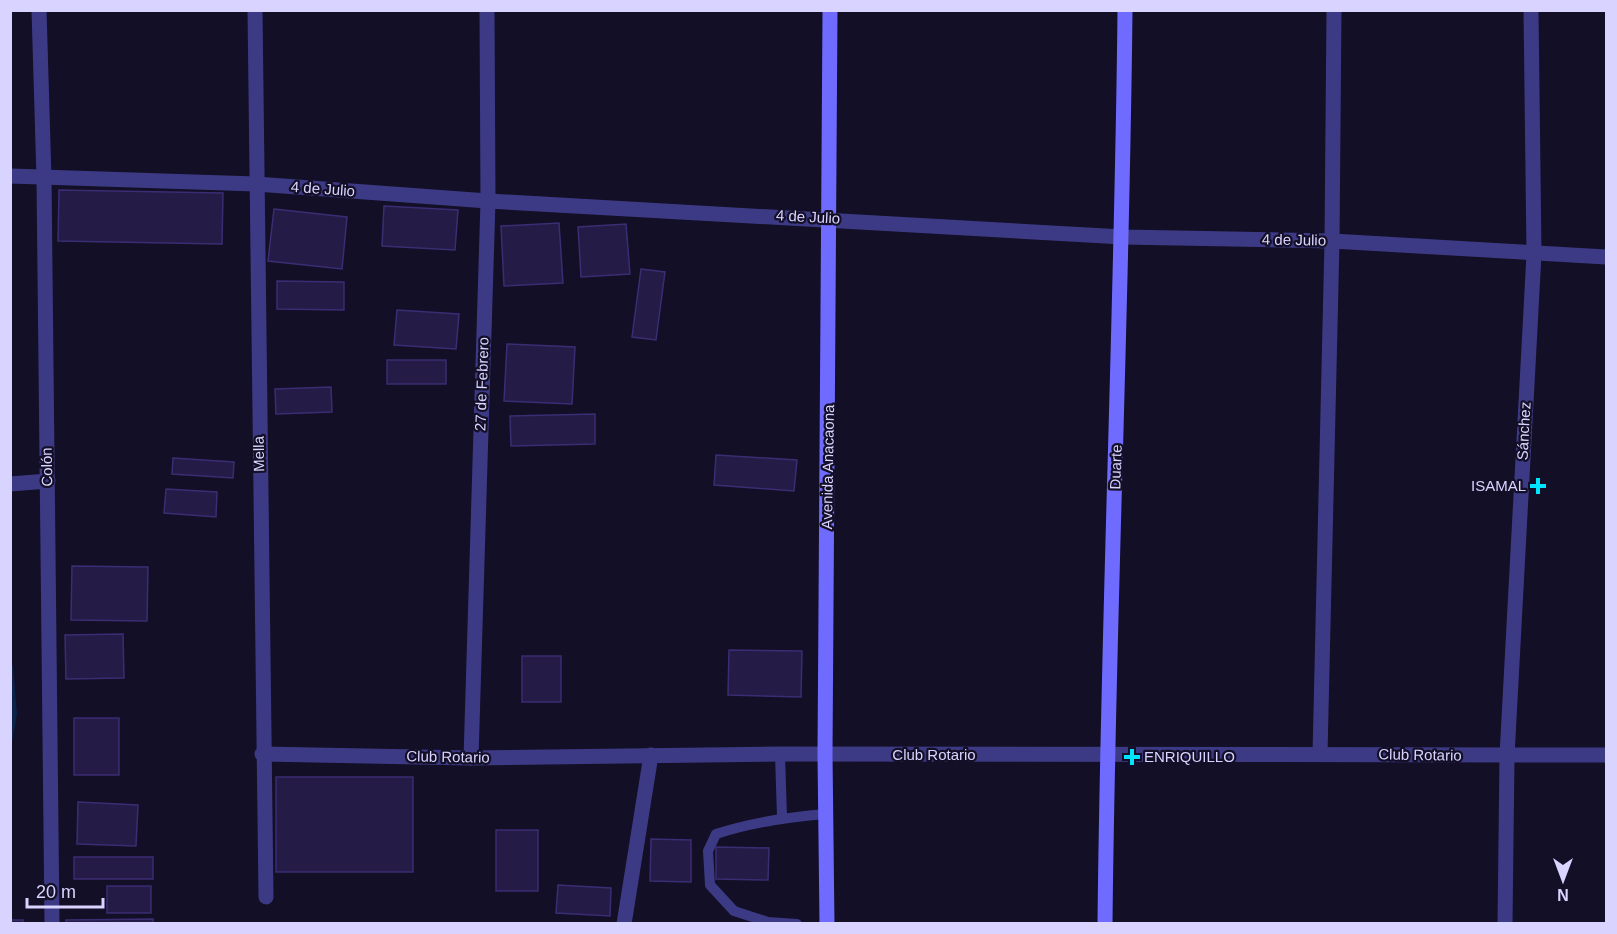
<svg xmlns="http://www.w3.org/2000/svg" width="1617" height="934" font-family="Arial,sans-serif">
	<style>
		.water { fill: #0c2248 }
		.building { fill: #241b47; stroke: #3b2d73; stroke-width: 1.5 }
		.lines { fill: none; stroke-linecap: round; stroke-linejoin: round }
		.lane { stroke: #3d3a85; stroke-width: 10 }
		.street { stroke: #3d3a85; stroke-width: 15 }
		.secondary { stroke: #6f6bff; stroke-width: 15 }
		.poi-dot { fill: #00e5ff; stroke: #130f26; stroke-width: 2 }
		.labels { text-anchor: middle; stroke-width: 4.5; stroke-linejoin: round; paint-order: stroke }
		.street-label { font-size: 15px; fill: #d9d4ff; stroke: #130f26 }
		.poi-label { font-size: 15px; fill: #d9d4ff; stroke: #130f26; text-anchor: end }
	</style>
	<rect width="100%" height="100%" fill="#130f26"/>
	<polygon class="water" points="11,664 13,666 17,714 11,748"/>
	<g class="building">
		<polygon points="59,190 223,193 222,244 58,241"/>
		<polygon points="384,206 458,210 455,250 382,246"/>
		<polygon points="274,209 347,217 342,269 268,261"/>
		<polygon points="559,223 563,283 504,286 501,226"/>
		<polygon points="626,224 630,274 581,277 578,227"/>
		<polygon points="641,269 665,272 656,340 632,337"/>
		<polygon points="277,281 344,282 344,310 277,309"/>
		<polygon points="397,310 459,314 456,349 394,345"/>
		<polygon points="507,344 575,347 572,404 504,401"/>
		<rect x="387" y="360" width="59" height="24"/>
		<polygon points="331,387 332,412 276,414 275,389"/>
		<polygon points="595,414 595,444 511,446 510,416"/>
		<polygon points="716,455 797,460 794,491 714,485"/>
		<polygon points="173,458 234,462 233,478 172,474"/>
		<polygon points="166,489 217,492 216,517 164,513"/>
		<polygon points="72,566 148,567 147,621 71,620"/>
		<polygon points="123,634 124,678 66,679 65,635"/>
		<polygon points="729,650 802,651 801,697 728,695"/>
		<rect x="522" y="656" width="39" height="46"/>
		<rect x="74" y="718" width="45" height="57"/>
		<rect x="276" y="777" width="137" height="95"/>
		<polygon points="78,802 138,805 136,846 77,844"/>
		<rect x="496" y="830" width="42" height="61"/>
		<polygon points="651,839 691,840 691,882 650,881"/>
		<polygon points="716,847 769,848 768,880 716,879"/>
		<rect x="74" y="857" width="79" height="22"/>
		<polygon points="558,885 611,888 610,916 556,913"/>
		<rect x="107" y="886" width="44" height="27"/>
		<polygon points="153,919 153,924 66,924 66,920"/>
		<rect x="10" y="920" width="13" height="4"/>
	</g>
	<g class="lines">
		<g class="lane">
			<polyline points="780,754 782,817"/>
			<path d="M 797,924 L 768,922 L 734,911 L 710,885 L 708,851 L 716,834 C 753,822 788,817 826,814"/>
		</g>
		<g class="street">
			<polyline points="39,10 44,178 52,924"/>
			<polyline points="255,10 266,897"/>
			<polyline points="10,176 256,184 488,201 1123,237 1332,241 1606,257"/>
			<polyline points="10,484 48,481"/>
			<polyline points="262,754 471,758 780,754 1606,755"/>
			<polyline points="1320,754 1332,241 1334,10"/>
			<polyline points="471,758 488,201 487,10"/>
			<polyline points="624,924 651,755"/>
			<polyline points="1505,924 1507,756 1534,254 1531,10"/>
		</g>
		<g class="secondary">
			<polyline points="827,924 825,754 830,10"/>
			<path d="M 1105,924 C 1108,619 1122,315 1125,10"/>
		</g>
	</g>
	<g class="poi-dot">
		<path d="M1535 477h6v6h6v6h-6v6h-6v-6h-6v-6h6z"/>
		<path d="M1129 748h6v6h6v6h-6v6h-6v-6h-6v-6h6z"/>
	</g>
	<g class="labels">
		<g class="street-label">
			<text transform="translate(323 189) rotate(4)" y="5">4 de Julio</text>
			<text transform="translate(808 217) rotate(3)" y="5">4 de Julio</text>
			<text transform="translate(1294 240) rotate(1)" y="5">4 de Julio</text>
			<text transform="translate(482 384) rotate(-88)" y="5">27 de Febrero</text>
			<text transform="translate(1524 431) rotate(-87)" y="5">Sánchez</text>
			<text transform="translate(259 454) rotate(-91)" y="5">Mella</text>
			<text transform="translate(47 467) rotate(-91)" y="5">Colón</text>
			<text transform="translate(828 467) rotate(-89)" y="5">Avenida Anacaona</text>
			<text transform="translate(1116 467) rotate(-88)" y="5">Duarte</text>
			<text x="934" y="760">Club Rotario</text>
			<text transform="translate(1420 755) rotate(1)" y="5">Club Rotario</text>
			<text transform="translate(448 757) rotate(1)" y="5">Club Rotario</text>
		</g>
		<g class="poi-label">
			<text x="1526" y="491">ISAMAL</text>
			<text x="1144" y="762" text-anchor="start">ENRIQUILLO</text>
		</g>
	</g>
	<rect width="1617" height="934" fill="none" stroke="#d9d4ff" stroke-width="24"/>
	<g transform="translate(1563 880) rotate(180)" stroke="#130f26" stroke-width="4.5" paint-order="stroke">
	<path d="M0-4.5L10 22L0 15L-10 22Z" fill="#d9d4ff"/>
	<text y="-9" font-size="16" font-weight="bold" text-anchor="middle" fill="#d9d4ff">N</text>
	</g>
	<path d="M27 898v9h76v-9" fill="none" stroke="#d9d4ff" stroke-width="3"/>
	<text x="36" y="898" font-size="18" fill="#d9d4ff" stroke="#130f26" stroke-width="4.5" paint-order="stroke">20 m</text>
</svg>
